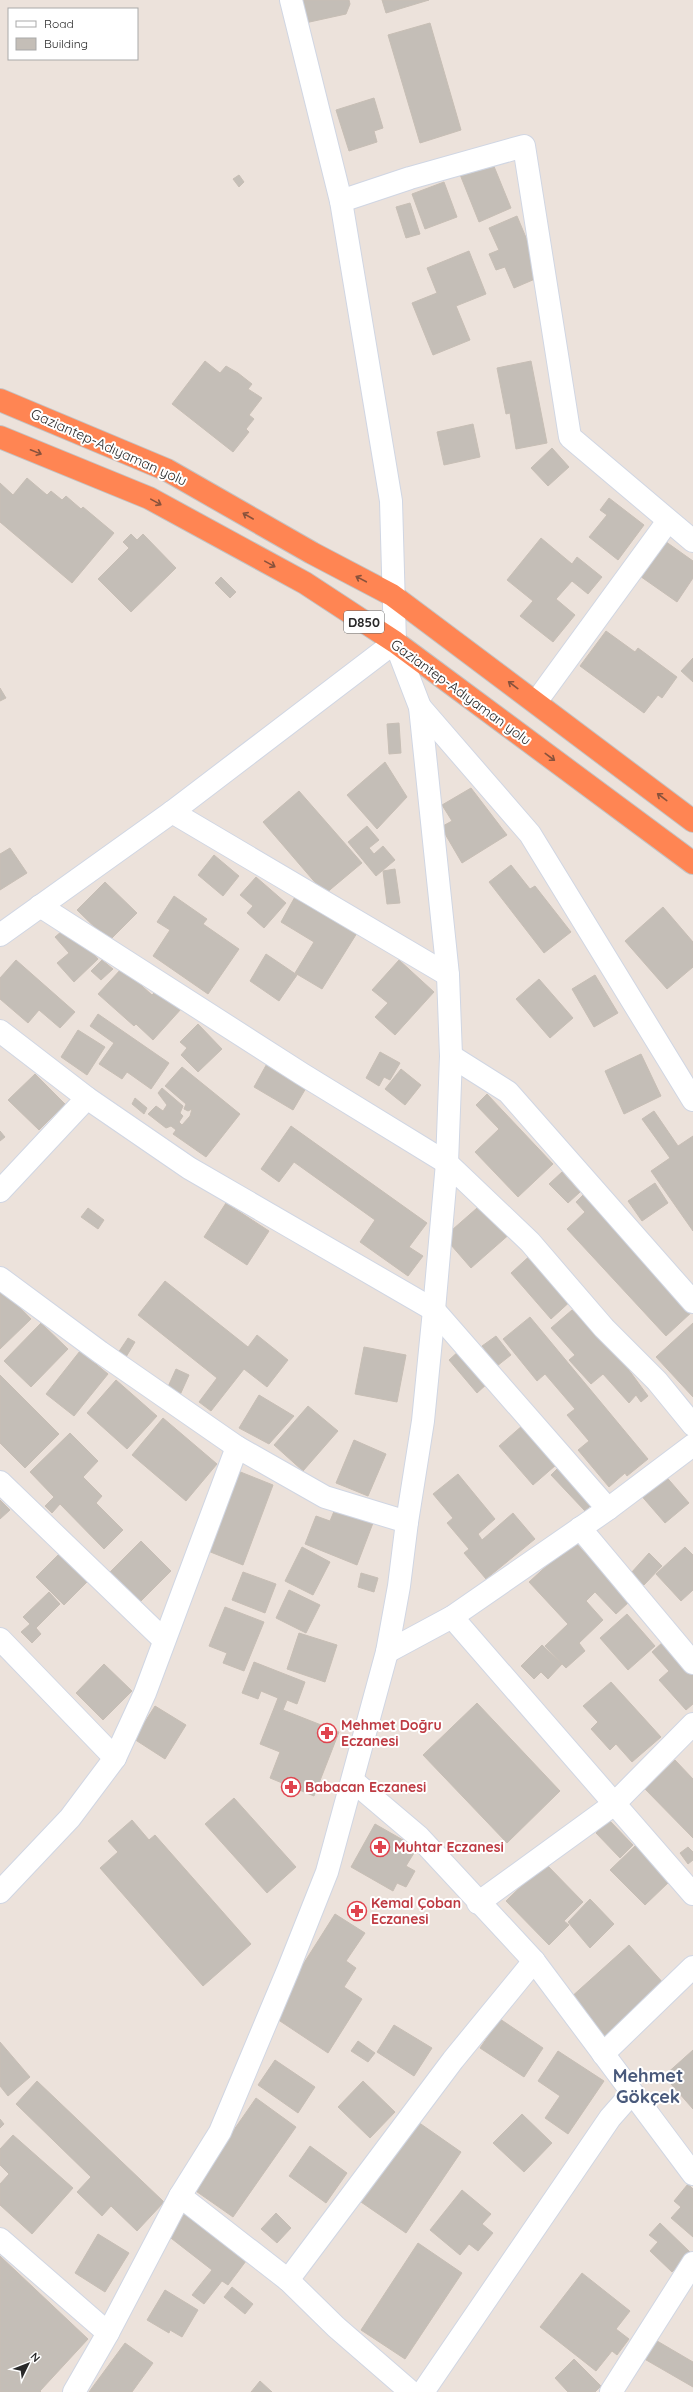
<svg xmlns="http://www.w3.org/2000/svg" width="693" height="2392" font-family="Quicksand,sans-serif">
	<style>
		.building { fill: #c4beb7; stroke: #c7beb5 }
		.lines { fill: none; stroke-linecap: round; stroke-linejoin: round }
		.street-casing { stroke: #d0d6e3; stroke-width: 24 }
		.secondary-casing { stroke: #d0d6e3; stroke-width: 24 }
		.highway-casing { stroke: #c3c3c3; stroke-width: 24 }
		.street { stroke: #fff; stroke-width: 22 }
		.secondary { stroke: #fff; stroke-width: 22 }
		.highway { stroke: #ff8553; stroke-width: 22 }
		.oneway { stroke: #89523c }
		.labels { text-anchor: middle; stroke-width: 4; stroke-linejoin: round; paint-order: stroke }
		.shield { fill: #fff; stroke: #696969; stroke-width: 1 }
		.shield-label { font-size: 13px; font-weight: bold; fill: #292929 }
		.street-label { font-size: 14px; fill: #292929; stroke: #fff }
		.health-label { font-size: 14px; font-weight: bold; fill: #be3a42; stroke: #fff; text-anchor: start }
		.district-label { font-size: 18px; font-weight: bold; fill: #49597b; stroke: #fff }
	</style>
	<rect width="100%" height="100%" fill="#ece2db"/>
	<g class="building">
		<polygon points="300,0 349,0 350,4 346,14 305,23"/>
		<polygon points="382,0 429,0 386,13"/>
		<polygon points="430,23 461,130 420,143 388,35"/>
		<polygon points="374,98 383,128 374,131 377,142 349,151 336,110"/>
		<polygon points="491,159 511,208 479,222 459,172"/>
		<polygon points="239,175 244,182 239,187 233,179"/>
		<polygon points="444,182 457,217 425,229 412,194"/>
		<polygon points="410,203 420,234 406,238 396,207"/>
		<polygon points="517,216 542,276 514,288 505,267 496,270 489,254 499,250 489,228"/>
		<polygon points="469,251 486,294 456,306 470,340 433,355 412,303 437,293 427,268"/>
		<polygon points="205,361 220,373 226,366 238,373 252,384 248,389 262,398 249,415 254,419 246,429 249,432 233,452 172,404"/>
		<polygon points="531,361 547,443 516,449 510,413 506,414 497,368"/>
		<polygon points="473,424 480,457 444,465 437,432"/>
		<polygon points="552,448 569,467 548,486 531,468"/>
		<polygon points="27,478 47,495 51,491 62,500 66,496 81,509 83,507 114,533 72,583 0,522 0,483 13,495"/>
		<polygon points="609,498 644,525 618,560 589,537 607,515 600,510"/>
		<polygon points="131,534 137,540 143,534 176,568 131,612 98,579 129,548 123,542"/>
		<polygon points="541,538 572,564 577,557 602,577 588,594 572,581 556,599 575,615 553,642 520,616 533,601 507,580"/>
		<polygon points="662,539 693,561 693,578 677,602 637,574"/>
		<polygon points="221,577 236,592 230,598 215,583"/>
		<polygon points="606,631 635,652 638,648 677,677 662,698 658,695 644,713 580,666"/>
		<polygon points="693,658 693,682 681,671"/>
		<polygon points="0,688 6,698 0,701"/>
		<polygon points="399,723 401,753 389,754 387,724"/>
		<polygon points="385,762 407,797 377,829 347,795"/>
		<polygon points="471,788 507,835 462,863 441,827 452,821 442,805"/>
		<polygon points="299,791 362,863 325,894 263,822"/>
		<polygon points="367,826 379,840 369,848 374,854 383,846 395,860 376,876 348,842"/>
		<polygon points="10,848 27,873 0,890 0,854"/>
		<polygon points="214,855 239,876 223,896 198,875"/>
		<polygon points="511,865 530,889 535,886 571,932 544,953 489,882"/>
		<polygon points="395,869 400,903 387,904 383,871"/>
		<polygon points="256,877 286,903 264,928 247,913 253,906 240,895"/>
		<polygon points="105,882 137,913 109,941 77,910"/>
		<polygon points="296,895 357,933 322,989 295,973 314,942 281,922"/>
		<polygon points="174,896 207,919 203,924 239,949 208,994 153,956 170,930 157,922"/>
		<polygon points="663,907 693,942 693,967 667,989 625,941"/>
		<polygon points="69,925 98,959 74,982 57,963 69,953 55,937"/>
		<polygon points="266,954 297,975 279,1001 250,981"/>
		<polygon points="16,960 75,1012 60,1028 39,1010 28,1023 0,999 0,978"/>
		<polygon points="102,960 113,969 101,980 91,971"/>
		<polygon points="399,960 434,992 395,1035 375,1017 388,1003 372,990"/>
		<polygon points="122,968 152,995 160,987 182,1008 153,1040 136,1024 134,1026 98,994"/>
		<polygon points="595,975 618,1013 594,1027 572,989"/>
		<polygon points="539,979 573,1018 550,1038 516,999"/>
		<polygon points="98,1014 169,1063 151,1089 127,1072 122,1079 99,1064 114,1043 90,1026"/>
		<polygon points="198,1024 222,1049 198,1072 181,1055 187,1048 180,1042"/>
		<polygon points="78,1030 105,1047 87,1075 61,1057"/>
		<polygon points="380,1052 400,1063 390,1080 384,1077 379,1086 366,1078"/>
		<polygon points="641,1054 661,1096 624,1114 605,1071"/>
		<polygon points="269,1060 309,1083 293,1110 254,1087"/>
		<polygon points="182,1067 240,1114 206,1157 173,1134 176,1130 171,1126 166,1128 148,1114 156,1106 163,1111 167,1105 158,1093 162,1088 183,1106 180,1113 183,1116 179,1122 182,1125 190,1116 192,1109 188,1111 184,1109 186,1104 165,1086"/>
		<polygon points="401,1069 421,1085 405,1105 385,1089"/>
		<polygon points="35,1074 65,1104 39,1130 8,1100"/>
		<polygon points="487,1094 553,1164 518,1197 475,1152 499,1129 476,1105"/>
		<polygon points="135,1098 147,1108 144,1114 132,1104"/>
		<polygon points="654,1111 678,1146 693,1136 693,1231 651,1171 670,1158 642,1119"/>
		<polygon points="291,1126 427,1223 409,1247 423,1256 408,1276 360,1242 375,1220 294,1162 279,1182 261,1169"/>
		<polygon points="0,1131 5,1137 0,1141"/>
		<polygon points="562,1172 580,1192 568,1203 549,1184"/>
		<polygon points="655,1183 668,1203 642,1221 628,1201"/>
		<polygon points="585,1193 693,1311 666,1336 567,1229 585,1212 576,1202"/>
		<polygon points="485,1201 512,1232 471,1268 444,1237"/>
		<polygon points="226,1203 269,1231 247,1265 204,1237"/>
		<polygon points="88,1208 104,1220 98,1229 81,1217"/>
		<polygon points="534,1252 574,1298 551,1319 511,1273"/>
		<polygon points="165,1281 248,1347 257,1335 288,1360 267,1387 244,1369 211,1411 199,1402 217,1378 138,1315"/>
		<polygon points="0,1287 31,1319 0,1349"/>
		<polygon points="572,1310 590,1328 595,1324 648,1396 641,1402 636,1395 629,1403 603,1374 591,1384 569,1360 575,1355 551,1328"/>
		<polygon points="530,1317 648,1459 627,1476 625,1473 609,1487 578,1450 589,1441 567,1415 575,1409 545,1374 537,1381 503,1339"/>
		<polygon points="41,1323 68,1349 31,1387 4,1361"/>
		<polygon points="693,1323 693,1397 656,1357"/>
		<polygon points="496,1336 511,1355 497,1366 482,1346"/>
		<polygon points="128,1338 135,1342 126,1357 118,1353"/>
		<polygon points="364,1347 406,1355 397,1402 355,1394"/>
		<polygon points="460,1350 488,1383 477,1393 449,1360"/>
		<polygon points="80,1351 108,1374 74,1416 46,1394"/>
		<polygon points="176,1369 189,1375 180,1395 167,1389"/>
		<polygon points="0,1375 59,1434 25,1468 0,1443"/>
		<polygon points="116,1380 157,1416 127,1449 87,1413"/>
		<polygon points="259,1395 294,1416 269,1444 239,1428"/>
		<polygon points="308,1406 338,1431 303,1471 274,1445"/>
		<polygon points="163,1418 217,1464 186,1501 132,1455"/>
		<polygon points="523,1425 556,1465 533,1485 499,1446"/>
		<polygon points="70,1433 98,1461 83,1477 102,1496 96,1503 123,1530 104,1549 60,1504 52,1513 45,1506 54,1497 30,1472"/>
		<polygon points="354,1440 386,1454 368,1496 336,1483"/>
		<polygon points="559,1467 593,1503 585,1511 551,1475"/>
		<polygon points="233,1469 273,1485 243,1565 203,1549"/>
		<polygon points="663,1473 689,1503 665,1523 639,1493"/>
		<polygon points="458,1474 495,1519 478,1534 482,1540 513,1513 535,1539 486,1579 464,1553 469,1549 447,1523 453,1518 433,1494"/>
		<polygon points="0,1500 10,1510 0,1519"/>
		<polygon points="335,1509 373,1523 357,1565 305,1544 316,1516 330,1521"/>
		<polygon points="141,1541 171,1571 140,1602 110,1572"/>
		<polygon points="574,1541 630,1601 616,1614 595,1592 586,1601 603,1620 579,1643 585,1651 566,1668 545,1646 568,1624 529,1582"/>
		<polygon points="302,1547 330,1562 313,1595 285,1581"/>
		<polygon points="685,1547 693,1555 693,1590 681,1601 656,1574"/>
		<polygon points="60,1553 88,1581 64,1605 36,1577"/>
		<polygon points="649,1553 662,1566 644,1585 631,1573"/>
		<polygon points="243,1572 276,1584 265,1613 232,1600"/>
		<polygon points="361,1573 378,1578 374,1592 358,1587"/>
		<polygon points="289,1590 320,1605 306,1633 276,1618"/>
		<polygon points="49,1592 60,1604 36,1628 41,1634 32,1643 21,1632 30,1624 23,1617"/>
		<polygon points="225,1607 264,1622 244,1671 223,1663 227,1653 209,1646"/>
		<polygon points="627,1614 655,1646 628,1670 600,1638"/>
		<polygon points="299,1633 337,1645 325,1682 287,1669"/>
		<polygon points="664,1641 693,1673 693,1704 686,1710 659,1680 669,1671 652,1652"/>
		<polygon points="542,1645 562,1664 548,1679 541,1672 534,1679 521,1666"/>
		<polygon points="254,1662 305,1682 297,1704 287,1700 283,1710 339,1732 314,1796 270,1778 280,1752 260,1744 278,1698 261,1691 258,1699 242,1693"/>
		<polygon points="104,1664 132,1691 103,1720 76,1693"/>
		<polygon points="611,1682 661,1737 632,1762 616,1744 610,1750 591,1729 598,1722 583,1706"/>
		<polygon points="477,1703 560,1791 507,1843 423,1755"/>
		<polygon points="155,1706 186,1725 165,1759 134,1739"/>
		<polygon points="675,1760 693,1779 693,1838 645,1789"/>
		<polygon points="234,1798 296,1867 267,1893 205,1824"/>
		<polygon points="132,1820 149,1840 155,1835 251,1944 203,1986 100,1868 118,1852 108,1841"/>
		<polygon points="609,1820 633,1845 620,1858 596,1833"/>
		<polygon points="375,1824 417,1848 406,1866 415,1871 406,1887 397,1883 393,1891 351,1867"/>
		<polygon points="635,1846 670,1881 645,1905 610,1870"/>
		<polygon points="688,1847 693,1852 693,1860 688,1864 680,1853"/>
		<polygon points="545,1863 583,1902 564,1921 569,1925 549,1945 506,1901"/>
		<polygon points="590,1899 614,1924 590,1948 568,1922"/>
		<polygon points="335,1914 365,1933 346,1961 356,1968 344,1987 362,1999 328,2053 271,2015"/>
		<polygon points="629,1945 665,1985 604,2039 569,1999"/>
		<polygon points="500,2019 543,2048 524,2077 480,2048"/>
		<polygon points="394,2025 432,2048 414,2076 377,2052"/>
		<polygon points="358,2041 375,2053 368,2062 351,2051"/>
		<polygon points="0,2042 30,2077 8,2096 0,2086"/>
		<polygon points="693,2050 693,2109 664,2076"/>
		<polygon points="558,2051 604,2081 568,2134 545,2118 560,2096 538,2081"/>
		<polygon points="275,2060 315,2087 298,2113 258,2085"/>
		<polygon points="37,2081 164,2202 137,2231 111,2206 102,2216 77,2192 91,2177 16,2104"/>
		<polygon points="363,2081 395,2112 370,2138 338,2107"/>
		<polygon points="256,2098 296,2127 233,2217 193,2189"/>
		<polygon points="522,2114 552,2143 524,2172 493,2143"/>
		<polygon points="0,2119 4,2124 0,2128"/>
		<polygon points="418,2122 461,2152 406,2233 361,2202"/>
		<polygon points="13,2135 73,2188 32,2234 0,2205 0,2184 9,2174 0,2165 0,2149"/>
		<polygon points="310,2146 347,2173 326,2203 289,2176"/>
		<polygon points="688,2184 693,2189 693,2237 671,2218 681,2207 674,2201"/>
		<polygon points="462,2190 491,2214 482,2224 493,2233 478,2251 469,2244 460,2255 430,2230"/>
		<polygon points="187,2210 249,2257 228,2285 222,2281 204,2304 192,2295 212,2270 167,2235"/>
		<polygon points="276,2213 291,2228 277,2243 261,2229"/>
		<polygon points="660,2223 691,2253 672,2272 650,2251 658,2242 649,2235"/>
		<polygon points="98,2234 129,2253 105,2292 75,2273"/>
		<polygon points="418,2243 462,2273 405,2359 361,2330"/>
		<polygon points="0,2256 88,2339 40,2391 41,2392 0,2392"/>
		<polygon points="582,2273 630,2311 616,2329 629,2339 617,2355 612,2351 596,2371 540,2327"/>
		<polygon points="232,2287 253,2304 245,2314 224,2297"/>
		<polygon points="165,2290 198,2310 182,2337 170,2330 169,2333 147,2320"/>
		<polygon points="652,2338 693,2362 693,2387 641,2357"/>
		<polygon points="125,2343 153,2363 132,2392 89,2392"/>
		<polygon points="574,2359 601,2386 595,2392 568,2392 555,2378"/>
		<polygon points="260,2381 272,2392 251,2392"/>
	</g>
	<g class="lines">
		<defs>
			<g id="street">
				<polyline points="341,201 410,178 524,146 570,437 693,541"/>
				<polyline points="536,702 668,521"/>
				<polyline points="420,707 530,834 693,1100"/>
				<polyline points="172,812 448,975"/>
				<polyline points="40,906 302,1074 447,1163 530,1242 604,1328 657,1381 693,1425"/>
				<polyline points="0,935 172,812 395,642 391,501 341,201 291,0"/>
				<polyline points="0,1031 87,1098 189,1168 434,1310 608,1509"/>
				<polyline points="451,1056 508,1092 693,1302"/>
				<polyline points="0,1191 87,1098"/>
				<polyline points="0,1278 100,1352 237,1447 325,1497 407,1522"/>
				<polyline points="0,1482 163,1639"/>
				<polyline points="580,1528 693,1663"/>
				<polyline points="452,1617 693,1894"/>
				<polyline points="0,1639 115,1758"/>
				<polyline points="387,1652 452,1617 608,1509 693,1445"/>
				<polyline points="353,1781 419,1837 534,1961 693,2174"/>
				<polyline points="0,1892 70,1818 115,1758 145,1693 237,1447"/>
				<polyline points="478,1903 613,1805 693,1724"/>
				<polyline points="603,2054 693,1967"/>
				<polyline points="180,2196 288,2280 336,2327 411,2392"/>
				<polyline points="0,2239 108,2333"/>
				<polyline points="288,2280 453,2060 534,1961"/>
				<polyline points="423,2392 610,2118 632,2093"/>
				<polyline points="611,2392 693,2263"/>
			</g>
			<polyline id="secondary" points="74,2392 108,2333 180,2196 220,2132 288,1970 327,1872 387,1652 399,1586 407,1522 423,1421 434,1310 447,1163 451,1056 448,975 420,707 395,642"/>
			<g id="highway">
				<polyline points="0,400 167,470 312,553 392,595 693,821"/>
				<polyline points="0,437 149,498 305,583 395,642 693,863"/>
			</g>
		</defs>
		<use href="#street" class="street-casing"/>
		<use href="#secondary" class="secondary-casing"/>
		<use href="#highway" class="highway-casing"/>
		<use href="#street" class="street"/>
		<use href="#secondary" class="secondary"/>
		<use href="#highway" class="highway"/>
	</g>
	<defs><path id="oneway-shaft" d="M-6 0H5M1.5-3L5.5 0L1.5 3" fill="none" stroke-width="1.6" stroke-linecap="round" stroke-linejoin="round"/></defs>
	<g class="oneway">
		<use href="#oneway-shaft" transform="translate(36 452) rotate(22)"/>
		<use href="#oneway-shaft" transform="translate(156 502) rotate(29)"/>
		<use href="#oneway-shaft" transform="translate(248 516) rotate(-150)"/>
		<use href="#oneway-shaft" transform="translate(270 564) rotate(29)"/>
		<use href="#oneway-shaft" transform="translate(361 579) rotate(-152)"/>
		<use href="#oneway-shaft" transform="translate(513 685) rotate(-143)"/>
		<use href="#oneway-shaft" transform="translate(550 757) rotate(37)"/>
		<use href="#oneway-shaft" transform="translate(662 797) rotate(-143)"/>
	</g>
	<defs>
		<symbol id="pharmacy-ring" viewBox="-11 -11 22 22"><circle r="9.5" fill="#fff" stroke="#e0444e" stroke-width="1.5"/><path d="M-2-6h4v4h4v4h-4v4h-4v-4h-4v-4h4Z" fill="#e0444e"/></symbol>
	</defs>
	<g fill-rule="evenodd">
		<use href="#pharmacy-ring" x="316" y="1722" width="22" height="22"/>
		<use href="#pharmacy-ring" x="280" y="1776" width="22" height="22"/>
		<use href="#pharmacy-ring" x="369" y="1836" width="22" height="22"/>
		<use href="#pharmacy-ring" x="346" y="1900" width="22" height="22"/>
	</g>
	<g class="labels">
		<rect class="shield" x="344" y="611" width="40" height="22" rx="3"/>
		<g class="shield-label">
			<text x="364" y="627">D850</text>
		</g>
		<g class="street-label">
			<text transform="translate(109 447) rotate(24)" y="5">Gaziantep-Adıyaman yolu</text>
			<text transform="translate(461 692) rotate(36)" y="5">Gaziantep-Adıyaman yolu</text>
		</g>
		<g class="health-label">
			<text x="341" y="1730">Mehmet Doğru<tspan x="341" dy="16">Eczanesi</tspan></text>
			<text x="305" y="1792">Babacan Eczanesi</text>
			<text x="394" y="1852">Muhtar Eczanesi</text>
			<text x="371" y="1908">Kemal Çoban<tspan x="371" dy="16">Eczanesi</tspan></text>
		</g>
		<g class="district-label">
			<text x="648" y="2082">Mehmet<tspan x="648" dy="21">Gökçek</tspan></text>
		</g>
	</g>
	<rect x="8" y="8" width="130" height="52" fill="#ffffff" stroke="#a9a9a9"/>
	<rect x="16" y="21" width="20" height="6" fill="#ffffff" stroke="#a9a9a9"/>
	<text x="44" y="28" font-size="12" fill="#292929">Road</text>
	<rect x="16" y="38" width="20" height="12" fill="#c4beb7" stroke="#a9a9a9"/>
	<text x="44" y="48" font-size="12" fill="#292929">Building</text>
	<g transform="translate(28 2364) rotate(47)" stroke="#ffffff" stroke-width="3" paint-order="stroke">
	<path d="M0-3L7 15L0 10L-7 15Z" fill="#292929"/>
	<text y="-6" font-size="11" font-weight="bold" text-anchor="middle" fill="#292929">N</text>
	</g>
</svg>
